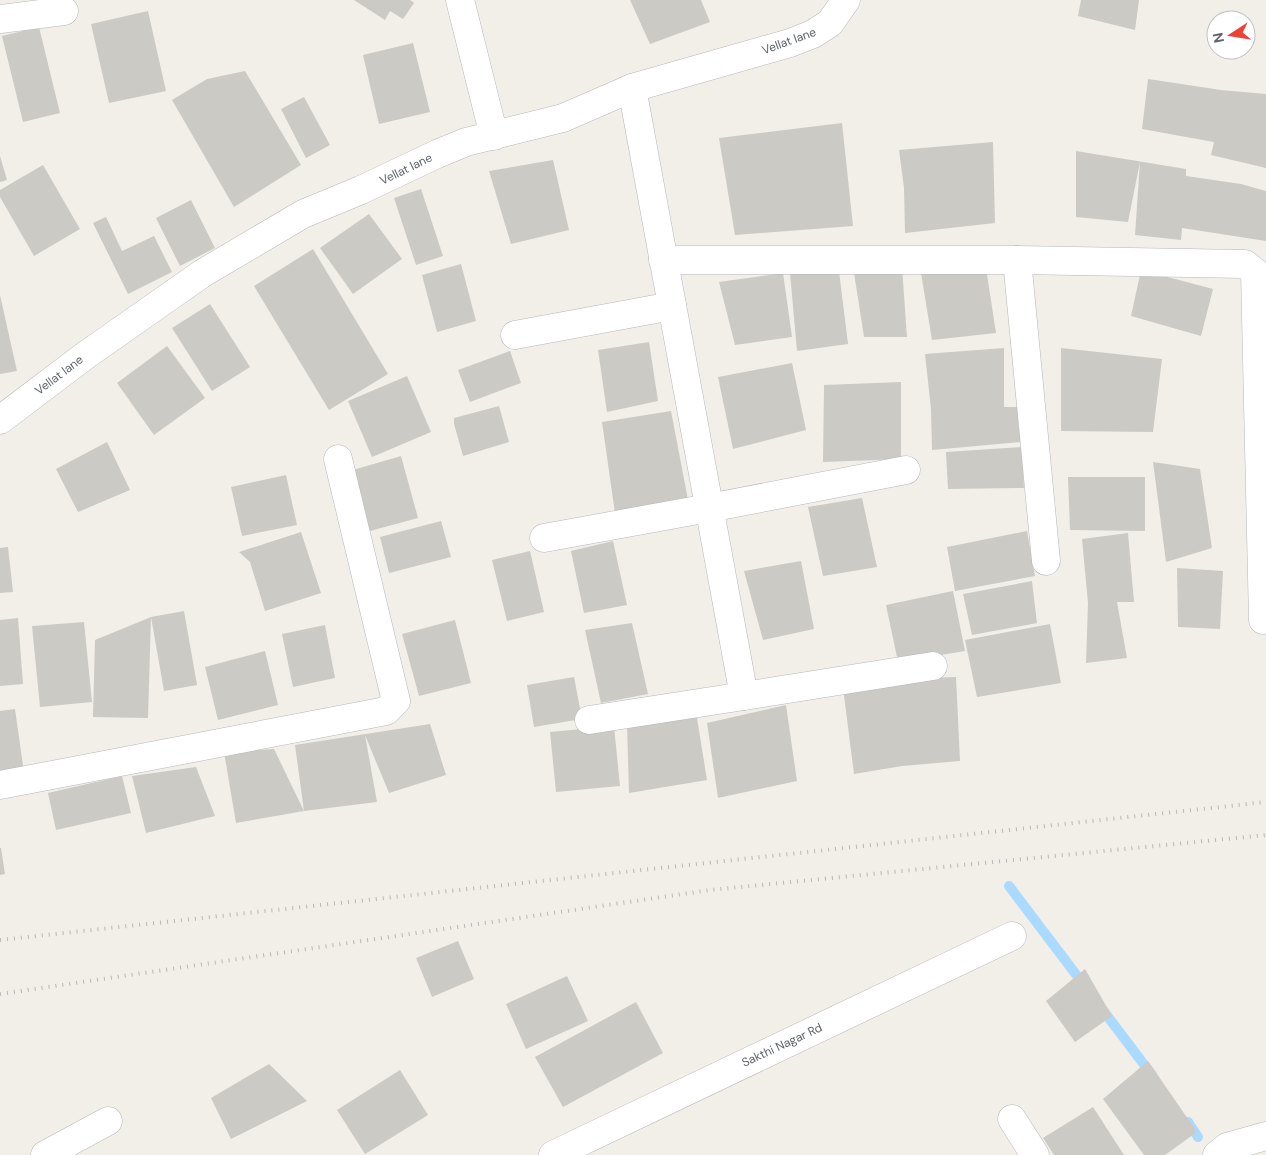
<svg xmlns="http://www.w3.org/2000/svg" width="1266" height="1155" font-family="'DM Sans',sans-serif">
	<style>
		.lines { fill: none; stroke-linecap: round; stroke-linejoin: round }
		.stream { stroke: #aadaff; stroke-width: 10 }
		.building { fill: #cccac5 }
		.minor-casing { stroke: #b5b8bc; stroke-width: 29 }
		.minor { stroke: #fff; stroke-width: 28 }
		.rail { stroke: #b6b7b8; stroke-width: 4; stroke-dasharray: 1 6; stroke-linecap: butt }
		.labels { text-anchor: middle; stroke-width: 5; stroke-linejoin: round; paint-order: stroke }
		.street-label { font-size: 12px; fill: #5f6368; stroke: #fff }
	</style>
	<rect width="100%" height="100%" fill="#f1efe8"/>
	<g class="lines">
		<g class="stream">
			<polyline points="1009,886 1084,985"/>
			<polyline points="1102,1009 1152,1075"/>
			<polyline points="1188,1122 1198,1137"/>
		</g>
	</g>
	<g class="building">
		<polygon points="354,0 410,0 414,3 403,19 390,11 385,20"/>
		<polygon points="630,0 701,0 710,22 650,44"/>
		<polygon points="1081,0 1139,0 1135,30 1078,16"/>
		<polygon points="148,11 166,91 109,103 91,24"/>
		<polygon points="39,27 60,113 23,122 2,36"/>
		<polygon points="413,43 430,112 379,124 363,55"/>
		<polygon points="245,71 301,165 234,207 172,100 207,79"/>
		<polygon points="1148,79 1221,90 1266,94 1266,168 1211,155 1214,142 1142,129"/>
		<polygon points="304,97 330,145 306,158 281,109"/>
		<polygon points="842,123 853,226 735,235 719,138"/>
		<polygon points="993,142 995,223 905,233 904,188 899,150"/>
		<polygon points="1076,151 1186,169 1186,176 1241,184 1266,191 1266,241 1182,228 1181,240 1135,235 1140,162 1128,222 1076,217"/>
		<polygon points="0,156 7,180 0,182"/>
		<polygon points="553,160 569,230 511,244 489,171"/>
		<polygon points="43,165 80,229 34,256 0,197 0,190"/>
		<polygon points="421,189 443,256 416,265 394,198"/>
		<polygon points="191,200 215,248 180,266 156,218"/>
		<polygon points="369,214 402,259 353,294 320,248"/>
		<polygon points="106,217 122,251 154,236 172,272 128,294 93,223"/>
		<polygon points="313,249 388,374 329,410 254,286"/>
		<polygon points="838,263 848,344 797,351 790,273"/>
		<polygon points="461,264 476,321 437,332 422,275"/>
		<polygon points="902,267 907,337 864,337 854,273"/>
		<polygon points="986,268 996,333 932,340 921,273"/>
		<polygon points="1141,270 1213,289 1201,336 1131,316"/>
		<polygon points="783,273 792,337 735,345 719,282"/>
		<polygon points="0,295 17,371 0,374"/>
		<polygon points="210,304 250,367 212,391 172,328"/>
		<polygon points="649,342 658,401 607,412 598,350"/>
		<polygon points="167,346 205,398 154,435 117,383"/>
		<polygon points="1004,348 1004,407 1020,407 1022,442 932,450 931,409 925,354"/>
		<polygon points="1061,348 1162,359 1153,432 1061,431"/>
		<polygon points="510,351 521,383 470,402 458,370"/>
		<polygon points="792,363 806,430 733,449 718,377"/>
		<polygon points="407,376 431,432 372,457 348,401"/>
		<polygon points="901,382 901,459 823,462 824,385"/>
		<polygon points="499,406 509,442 463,456 454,424 454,418"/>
		<polygon points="671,411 688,500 615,513 602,422"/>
		<polygon points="107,442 130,490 78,512 56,469"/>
		<polygon points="1022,447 1024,488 948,489 946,452"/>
		<polygon points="401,456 418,518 370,531 353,470"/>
		<polygon points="1153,462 1200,469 1212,548 1166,562"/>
		<polygon points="286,475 297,525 242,536 231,487"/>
		<polygon points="1068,477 1145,477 1145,531 1070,530"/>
		<polygon points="862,498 877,567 823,576 808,507"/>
		<polygon points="441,521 451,557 389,573 380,537"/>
		<polygon points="1027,531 1035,576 955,591 947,547"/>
		<polygon points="301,532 321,593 265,611 250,562 239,552"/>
		<polygon points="1128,533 1134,602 1117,602 1127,658 1086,663 1088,603 1082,539"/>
		<polygon points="613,541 627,605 584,613 571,551"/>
		<polygon points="8,547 13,592 0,593 0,548"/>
		<polygon points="530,551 544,612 507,621 492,560"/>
		<polygon points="801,561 814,629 763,640 744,571"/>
		<polygon points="1177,568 1223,571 1220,629 1178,627"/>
		<polygon points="1032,581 1037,623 972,635 963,594"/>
		<polygon points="953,591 965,651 898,662 886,605"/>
		<polygon points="184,611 197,685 164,691 151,617 148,718 93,717 95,640 151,617"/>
		<polygon points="18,618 23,684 0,686 0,620"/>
		<polygon points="455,620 471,683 419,696 402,634"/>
		<polygon points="84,622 92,702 40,707 32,626"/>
		<polygon points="632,623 648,694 601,703 585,630"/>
		<polygon points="1050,624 1061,683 977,697 965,640"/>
		<polygon points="325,625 335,678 293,687 282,634"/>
		<polygon points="265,651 278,705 218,720 205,667"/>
		<polygon points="574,677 582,719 534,727 527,685"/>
		<polygon points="956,677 960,761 902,766 854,774 843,688 896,679"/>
		<polygon points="786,705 797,781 718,798 707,723"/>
		<polygon points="15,709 24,773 0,776 0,711"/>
		<polygon points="696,712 707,780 629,793 627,724"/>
		<polygon points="430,724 446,775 389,793 365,735 377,802 304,811 295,745"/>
		<polygon points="614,726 620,786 556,792 550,732"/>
		<polygon points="274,749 304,811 236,823 224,752"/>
		<polygon points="196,767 215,816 146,833 132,776"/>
		<polygon points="122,776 131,813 56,830 48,793"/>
		<polygon points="0,848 1,848 5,874 0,875"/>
		<polygon points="458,941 474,979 432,997 416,958"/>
		<polygon points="1085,969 1112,1016 1075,1042 1046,1001"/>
		<polygon points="567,976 588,1021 526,1049 506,1004"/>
		<polygon points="636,1002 663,1053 563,1107 535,1057"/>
		<polygon points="1148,1061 1197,1132 1165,1155 1144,1155 1103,1099"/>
		<polygon points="269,1064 307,1101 231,1139 211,1098"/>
		<polygon points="400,1070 428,1115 365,1154 337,1110"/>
		<polygon points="1093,1107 1124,1155 1054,1155 1043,1138"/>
	</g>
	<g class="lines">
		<defs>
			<g id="minor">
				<polyline points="460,0 494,136"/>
				<polyline points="0,19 64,11"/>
				<polyline points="663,260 1017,260 1245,264 1255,272 1263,620"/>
				<polyline points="1017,260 1046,561"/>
				<polyline points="515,335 672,306"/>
				<polyline points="0,420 86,355 203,273 303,214 361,190 437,154 466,142 563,118 632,88 790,43 813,34 830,23 846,0"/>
				<polyline points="544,538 709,508 906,470"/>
				<polyline points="744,696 933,666"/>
				<polyline points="589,720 744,696 632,88"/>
				<polyline points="0,785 386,711 396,701 338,459"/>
				<polyline points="1012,1119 1035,1155"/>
				<polyline points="45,1155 108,1121"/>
				<polyline points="553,1155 1012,936"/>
				<polyline points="1217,1155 1227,1147 1266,1136"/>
			</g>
		</defs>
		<use href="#minor" class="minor-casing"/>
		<use href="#minor" class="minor"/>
		<g class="rail">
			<polyline points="0,940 1266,802"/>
			<polyline points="0,994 710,890 1266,835"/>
		</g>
	</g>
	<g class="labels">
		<g class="street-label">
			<text transform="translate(789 41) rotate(-20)" y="4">Vellat lane</text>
			<text transform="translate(406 169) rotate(-26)" y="4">Vellat lane</text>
			<text transform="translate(59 375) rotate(-37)" y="4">Vellat lane</text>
			<text transform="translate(782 1045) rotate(-25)" y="4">Sakthi Nagar Rd</text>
		</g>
	</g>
	<g transform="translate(1231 35) rotate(258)"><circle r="24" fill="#ffffff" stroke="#bfc1c3"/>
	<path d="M0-4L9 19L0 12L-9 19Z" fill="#ea4335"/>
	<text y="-8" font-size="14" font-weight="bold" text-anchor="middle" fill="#5f6368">N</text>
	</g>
</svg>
